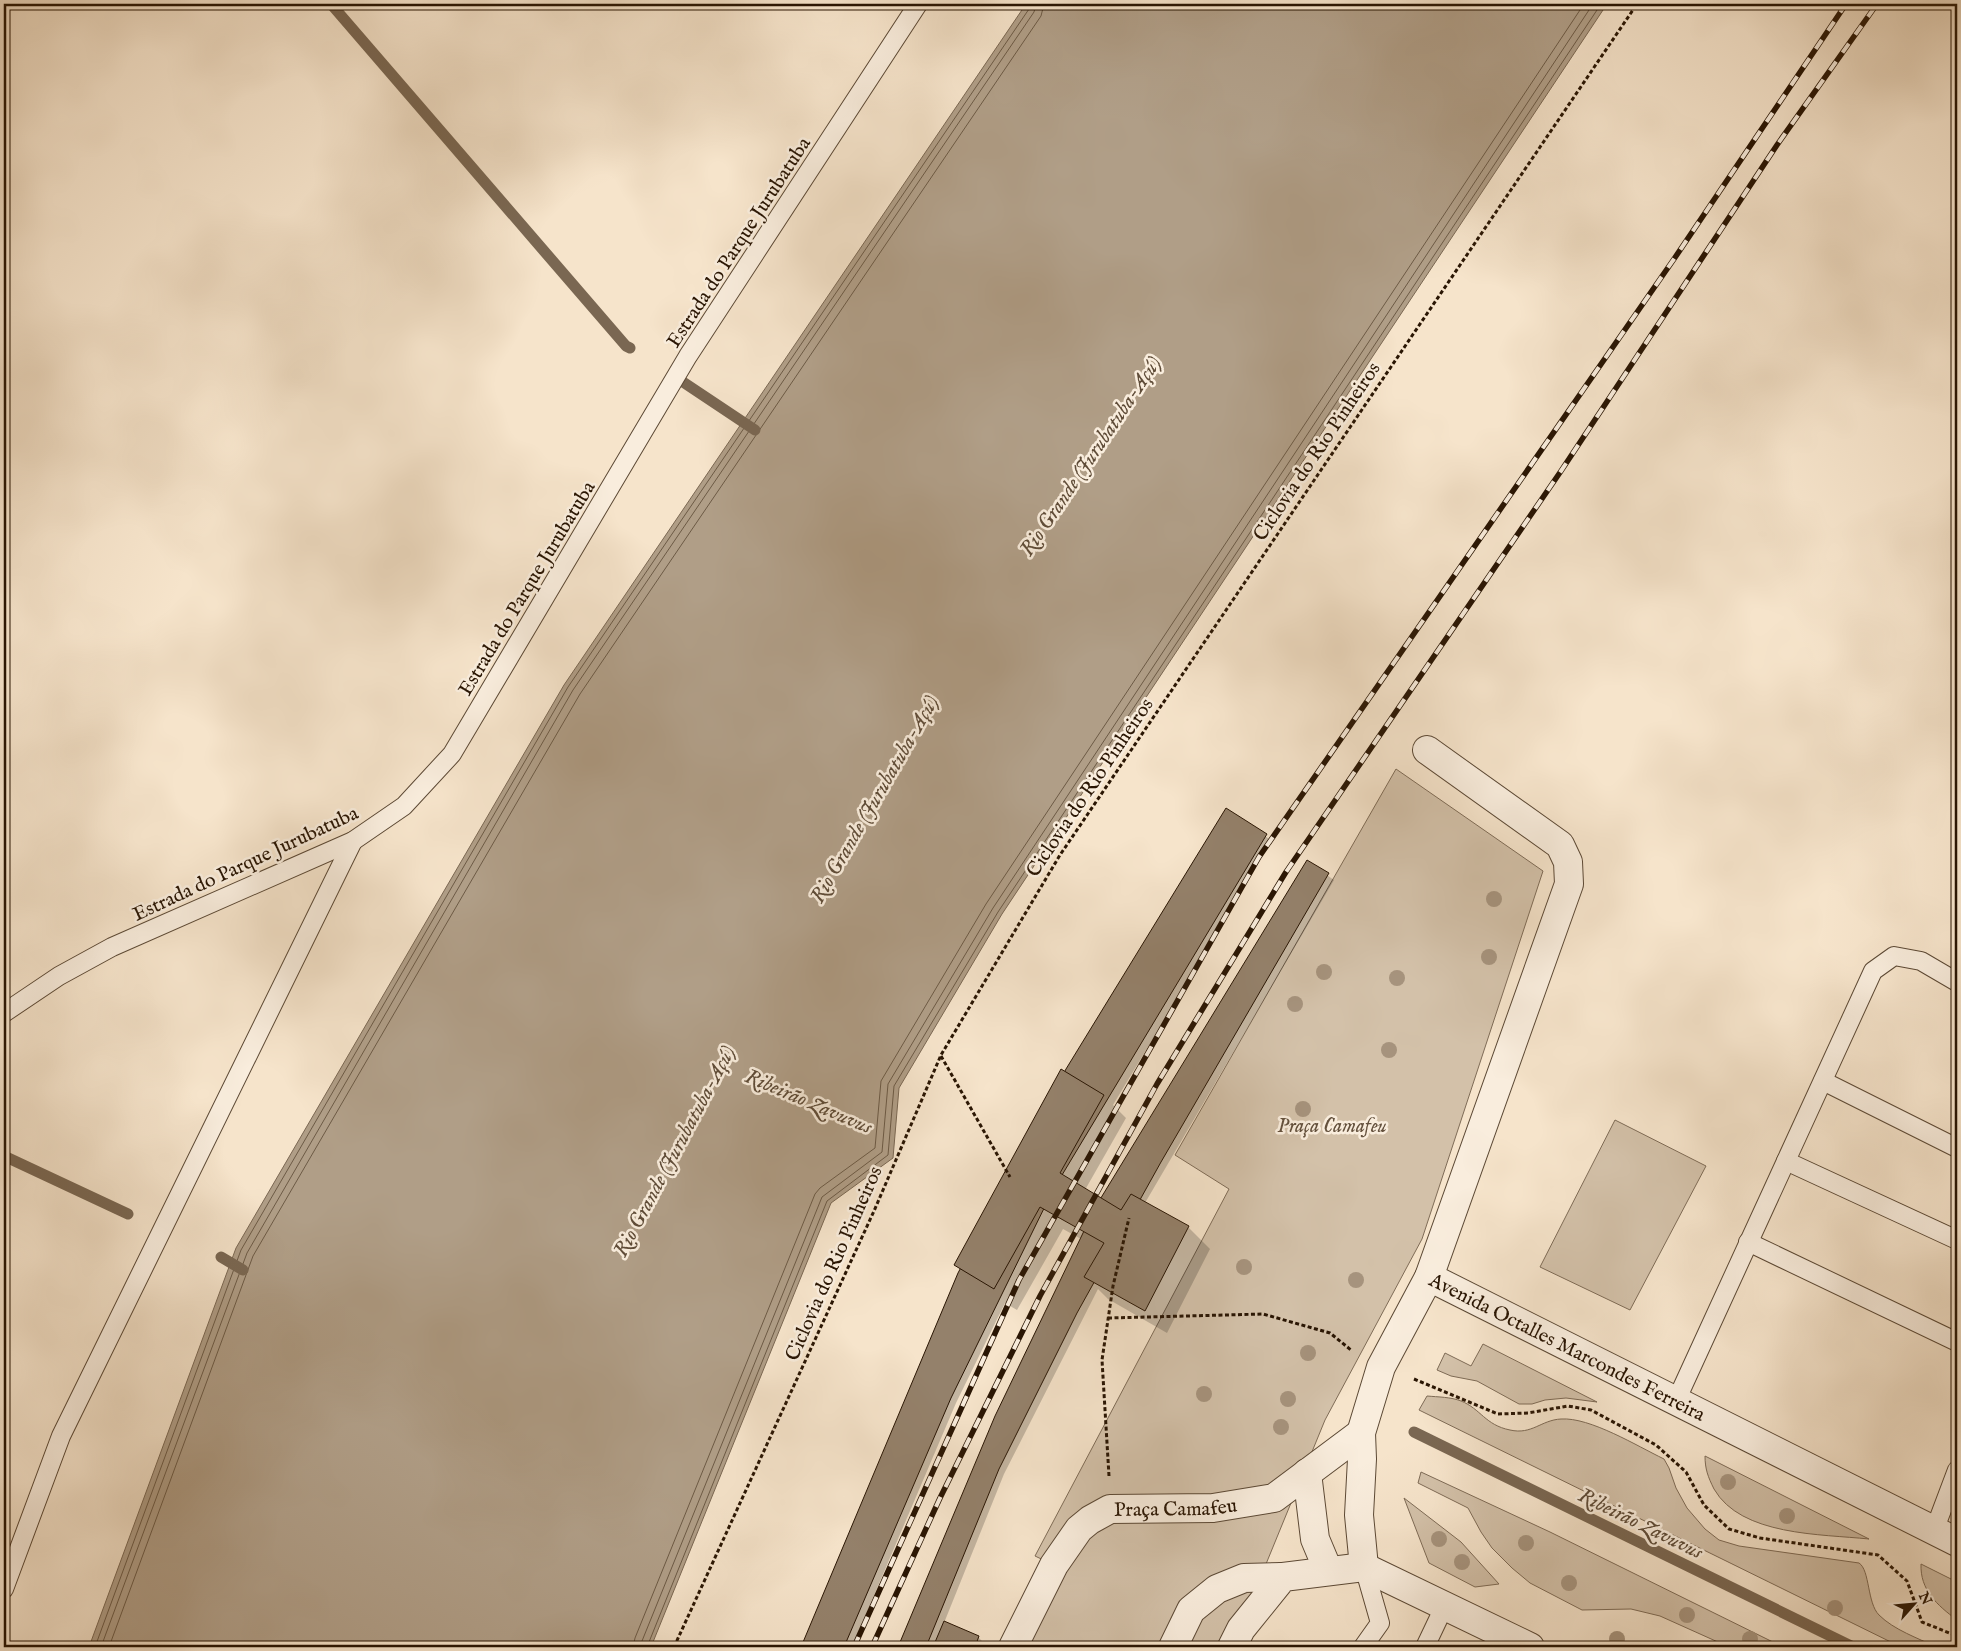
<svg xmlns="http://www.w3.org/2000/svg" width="1961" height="1651" font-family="'IM FELL English',serif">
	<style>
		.green { fill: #d3c1a9; stroke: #7e6b56 }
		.water { fill: #b09e87; stroke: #7a6752 }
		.shadow { fill: #0003 }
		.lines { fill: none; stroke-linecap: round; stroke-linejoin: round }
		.shore { stroke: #6c5a45; stroke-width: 1 }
		.stream { stroke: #7a6752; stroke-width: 11 }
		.building { fill: #94816b; stroke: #291503 }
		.service-casing { stroke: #5c4935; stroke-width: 20 }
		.minor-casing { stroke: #5c4935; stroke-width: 30 }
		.path { stroke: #291503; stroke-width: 3; stroke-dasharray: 4 2.5; stroke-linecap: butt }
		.service { stroke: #f9eddd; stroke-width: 18 }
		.minor { stroke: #f9eddd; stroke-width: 28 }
		.rail-casing { stroke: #291503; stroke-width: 5.5 }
		.rail { stroke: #f9eddd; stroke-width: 4; stroke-dasharray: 11; stroke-linecap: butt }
		.tree { fill: #a6937d }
		.labels { text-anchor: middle; stroke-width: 5; stroke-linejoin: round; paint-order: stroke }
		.street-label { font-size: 20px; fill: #291503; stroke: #f9eddd }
		.park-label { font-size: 20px; font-style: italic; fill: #64513d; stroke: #f9eddd }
		.water-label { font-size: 21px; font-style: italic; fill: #5f4c38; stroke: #f9eddd }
	</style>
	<rect width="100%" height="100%" fill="#f6e4cb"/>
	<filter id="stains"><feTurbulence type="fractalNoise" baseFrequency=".004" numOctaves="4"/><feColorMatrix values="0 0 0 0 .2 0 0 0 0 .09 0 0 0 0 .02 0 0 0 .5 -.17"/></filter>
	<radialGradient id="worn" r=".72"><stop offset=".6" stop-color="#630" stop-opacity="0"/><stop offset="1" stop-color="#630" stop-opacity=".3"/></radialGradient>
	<g class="green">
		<polygon points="1396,769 1543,871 1422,1239 1325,1420 1232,1647 1013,1647 1054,1565 1035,1556 1229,1189 1175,1155"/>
		<polygon points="1615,1120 1706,1166 1630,1310 1540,1267"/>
		<polygon points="1483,1344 1597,1402 1566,1398 1545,1400 1532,1404 1519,1404 1477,1381 1451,1376 1437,1370 1445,1353 1471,1366"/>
		<path d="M 1427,1396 C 1438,1397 1451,1397 1461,1401 C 1481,1409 1485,1425 1510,1430 C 1532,1435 1541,1420 1561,1419 C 1590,1417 1637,1446 1664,1459 L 1669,1468 L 1676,1488 L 1687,1508 L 1705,1529 L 1719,1540 L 1739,1546 L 1859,1563 C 1870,1570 1867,1603 1879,1615 C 1894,1630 1918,1638 1936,1647 L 1901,1647 L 1419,1410 Z"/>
		<path d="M 1705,1456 L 1869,1539 C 1821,1534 1741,1536 1714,1489 C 1708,1477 1705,1469 1705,1456 Z"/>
		<polygon points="1421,1472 1550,1532 1783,1647 1729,1647 1660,1616 1631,1609 1582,1610 1530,1583 1512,1568 1492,1548 1481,1532 1468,1508 1418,1483"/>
		<polygon points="1404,1498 1461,1542 1499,1584 1475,1587 1429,1563"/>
		<path d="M 1921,1564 L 1957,1582 L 1957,1620 C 1937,1605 1920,1590 1921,1564 Z"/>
	</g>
	<polygon class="water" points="1026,4 1607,4 1002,914 899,1088 893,1158 831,1203 651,1647 89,1647 236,1248 564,685"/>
	<polygon class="shadow" points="1227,809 1272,841 1113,1105 1126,1118 1085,1190 1101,1200 1308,862 1334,880 1145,1203 1188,1227 1210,1249 1167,1333 1108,1299 1098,1289 1004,1474 944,1623 978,1637 988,1647 899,1647 996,1416 1081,1239 1063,1229 1017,1310 1005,1303 956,1403 852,1647 802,1647 961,1270 956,1264 1066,1073"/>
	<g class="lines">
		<g class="shore">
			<polyline points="95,1647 241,1250 568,687 1029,9 1030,4"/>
			<polyline points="101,1647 247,1253 573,690 1034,12 1036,4"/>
			<polyline points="109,1647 253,1256 580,694 1041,16 1044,4"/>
			<polyline points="633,1647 635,1638 815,1194 820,1188 875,1148 881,1081 986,904 1584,4"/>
			<polyline points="641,1647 642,1641 822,1197 882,1152 888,1084 993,908 1593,4"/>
			<polyline points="647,1647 827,1201 888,1155 894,1086 998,912 1601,4"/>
		</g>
		<g class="stream">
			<polyline points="331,4 626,346 630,348"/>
			<polyline points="683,382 755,430"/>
			<polyline points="4,1156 128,1214"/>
			<polyline points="221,1257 243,1270"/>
			<polyline points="1414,1432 1853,1647"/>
		</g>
	</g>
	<g class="building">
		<polygon points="1226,808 1267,834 1053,1190 951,1398 844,1647 801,1647 958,1273 1066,1069"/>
		<polygon points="1307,860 1329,873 1161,1162 1077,1313 999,1469 926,1647 898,1647 995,1416 1096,1206"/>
		<polygon points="1061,1069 1104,1095 1060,1173 1121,1210 1131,1194 1189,1226 1145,1311 1084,1277 1104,1243 1040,1207 994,1289 954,1265"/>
		<polygon points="944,1621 979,1636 975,1647 933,1647"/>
	</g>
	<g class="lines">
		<defs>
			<g id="service">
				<polyline points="4,1013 59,976 112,947 353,841 404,806 452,754 688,356 918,4"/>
				<polyline points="1823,1081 1957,1148"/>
				<polyline points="1786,1161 1957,1240"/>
				<polyline points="1748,1242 1957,1342"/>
				<polyline points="1676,1401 1873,971 1894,956 1921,961 1957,982"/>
				<polyline points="1934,1531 1957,1470"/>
				<polyline points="4,1589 61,1436 353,841"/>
				<polyline points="1363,1647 1380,1623 1364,1567"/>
				<polyline points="1425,1647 1445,1605"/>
			</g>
			<g id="minor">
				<path id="s1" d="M 1429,1277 L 1957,1542"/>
				<polyline points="1307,1473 1315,1539 1328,1570"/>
				<polyline points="1364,1567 1359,1515 1362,1459 1361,1433 1381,1367 1429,1277 1569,884 1568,862 1560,845 1427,750"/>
				<polyline points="1364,1567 1530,1647"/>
				<path id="s2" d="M 1013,1647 L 1054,1565 L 1079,1529 L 1090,1520 L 1110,1509 L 1213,1508 L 1274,1498 L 1361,1433"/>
				<polyline points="1173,1647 1191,1610 1217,1589 1244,1578 1283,1577"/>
				<polyline points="1232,1647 1241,1629 1283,1577 1364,1567"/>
			</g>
		</defs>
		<use href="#service" class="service-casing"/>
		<use href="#minor" class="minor-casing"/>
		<g class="path">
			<polyline points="941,1056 1010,1177"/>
			<polyline points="1108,1318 1263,1314 1330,1333 1351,1350"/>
			<polyline points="1414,1379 1498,1414 1528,1413 1568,1406 1591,1410 1656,1445 1686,1472 1704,1505 1729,1529 1760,1538 1878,1555 1907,1581 1922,1622 1957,1636"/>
			<polyline points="1109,1476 1102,1360 1113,1286 1129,1218"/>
			<polyline points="674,1647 874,1211 941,1055 1060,855 1637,4"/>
		</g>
		<use href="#service" class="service"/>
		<use href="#minor" class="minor"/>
		<defs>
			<g id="rail">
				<polyline points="854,1647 1019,1280 1259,857 1674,259 1846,4"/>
				<polyline points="872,1647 940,1498 1040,1296 1157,1084 1286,872 1561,471 1777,145 1877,4"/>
			</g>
		</defs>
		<use href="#rail" class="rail-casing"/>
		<use href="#rail" class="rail"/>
	</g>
	<g class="tree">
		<circle cx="1494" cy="899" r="8"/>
		<circle cx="1489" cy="957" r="8"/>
		<circle cx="1324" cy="972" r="8"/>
		<circle cx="1397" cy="978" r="8"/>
		<circle cx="1295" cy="1004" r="8"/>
		<circle cx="1389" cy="1050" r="8"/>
		<circle cx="1303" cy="1109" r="8"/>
		<circle cx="1244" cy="1267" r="8"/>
		<circle cx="1356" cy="1280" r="8"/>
		<circle cx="1308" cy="1353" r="8"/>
		<circle cx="1204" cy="1394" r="8"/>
		<circle cx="1288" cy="1399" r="8"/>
		<circle cx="1281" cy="1427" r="8"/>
		<circle cx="1728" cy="1482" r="8"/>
		<circle cx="1787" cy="1516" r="8"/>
		<circle cx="1439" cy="1539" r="8"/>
		<circle cx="1526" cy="1543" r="8"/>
		<circle cx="1462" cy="1562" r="8"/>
		<circle cx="1569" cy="1583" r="8"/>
		<circle cx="1835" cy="1608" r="8"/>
		<circle cx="1687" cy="1615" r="8"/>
		<circle cx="1617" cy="1639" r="8"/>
		<circle cx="1750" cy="1639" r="8"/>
	</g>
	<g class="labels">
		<g class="street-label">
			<text transform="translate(738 242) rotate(-57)" y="7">Estrada do Parque Jurubatuba</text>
			<text transform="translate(1316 451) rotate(-56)" y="7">Ciclovia do Rio Pinheiros</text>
			<text transform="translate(526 588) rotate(-59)" y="7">Estrada do Parque Jurubatuba</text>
			<text transform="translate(1089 787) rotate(-56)" y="7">Ciclovia do Rio Pinheiros</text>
			<text transform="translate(245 863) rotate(-25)" y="7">Estrada do Parque Jurubatuba</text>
			<text transform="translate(833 1263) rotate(-66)" y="7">Ciclovia do Rio Pinheiros</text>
			<text dy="7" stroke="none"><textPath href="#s1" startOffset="155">Avenida Octalles Marcondes Ferreira</textPath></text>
			<text dy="7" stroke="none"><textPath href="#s2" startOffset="238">Praça Camafeu</textPath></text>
		</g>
		<g class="park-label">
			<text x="1332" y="1132">Praça Camafeu</text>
		</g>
		<g class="water-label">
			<text transform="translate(1090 456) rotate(-56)" y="7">Rio Grande (Jurubatuba-Açú)</text>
			<text transform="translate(874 799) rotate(-60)" y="7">Rio Grande (Jurubatuba-Açú)</text>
			<text transform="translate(809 1101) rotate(23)" y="7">Ribeirão Zavuvus</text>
			<text transform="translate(674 1151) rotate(-62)" y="7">Rio Grande (Jurubatuba-Açú)</text>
			<text transform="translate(1641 1523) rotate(26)" y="7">Ribeirão Zavuvus</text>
		</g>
	</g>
	<rect width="1961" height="1651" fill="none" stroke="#f6e4cb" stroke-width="20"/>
	<rect x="5" y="5" width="1951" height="1641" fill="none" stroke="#291503" stroke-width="2.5"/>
	<rect x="10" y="10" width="1941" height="1631" fill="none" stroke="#291503"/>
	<g transform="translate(1914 1604) rotate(63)" stroke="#f9eddd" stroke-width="4" paint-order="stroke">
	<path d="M0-4L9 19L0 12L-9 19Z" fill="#291503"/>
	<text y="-8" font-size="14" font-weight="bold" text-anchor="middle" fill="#291503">N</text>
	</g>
	<rect width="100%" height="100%" filter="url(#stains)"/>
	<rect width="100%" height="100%" fill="url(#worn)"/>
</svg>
